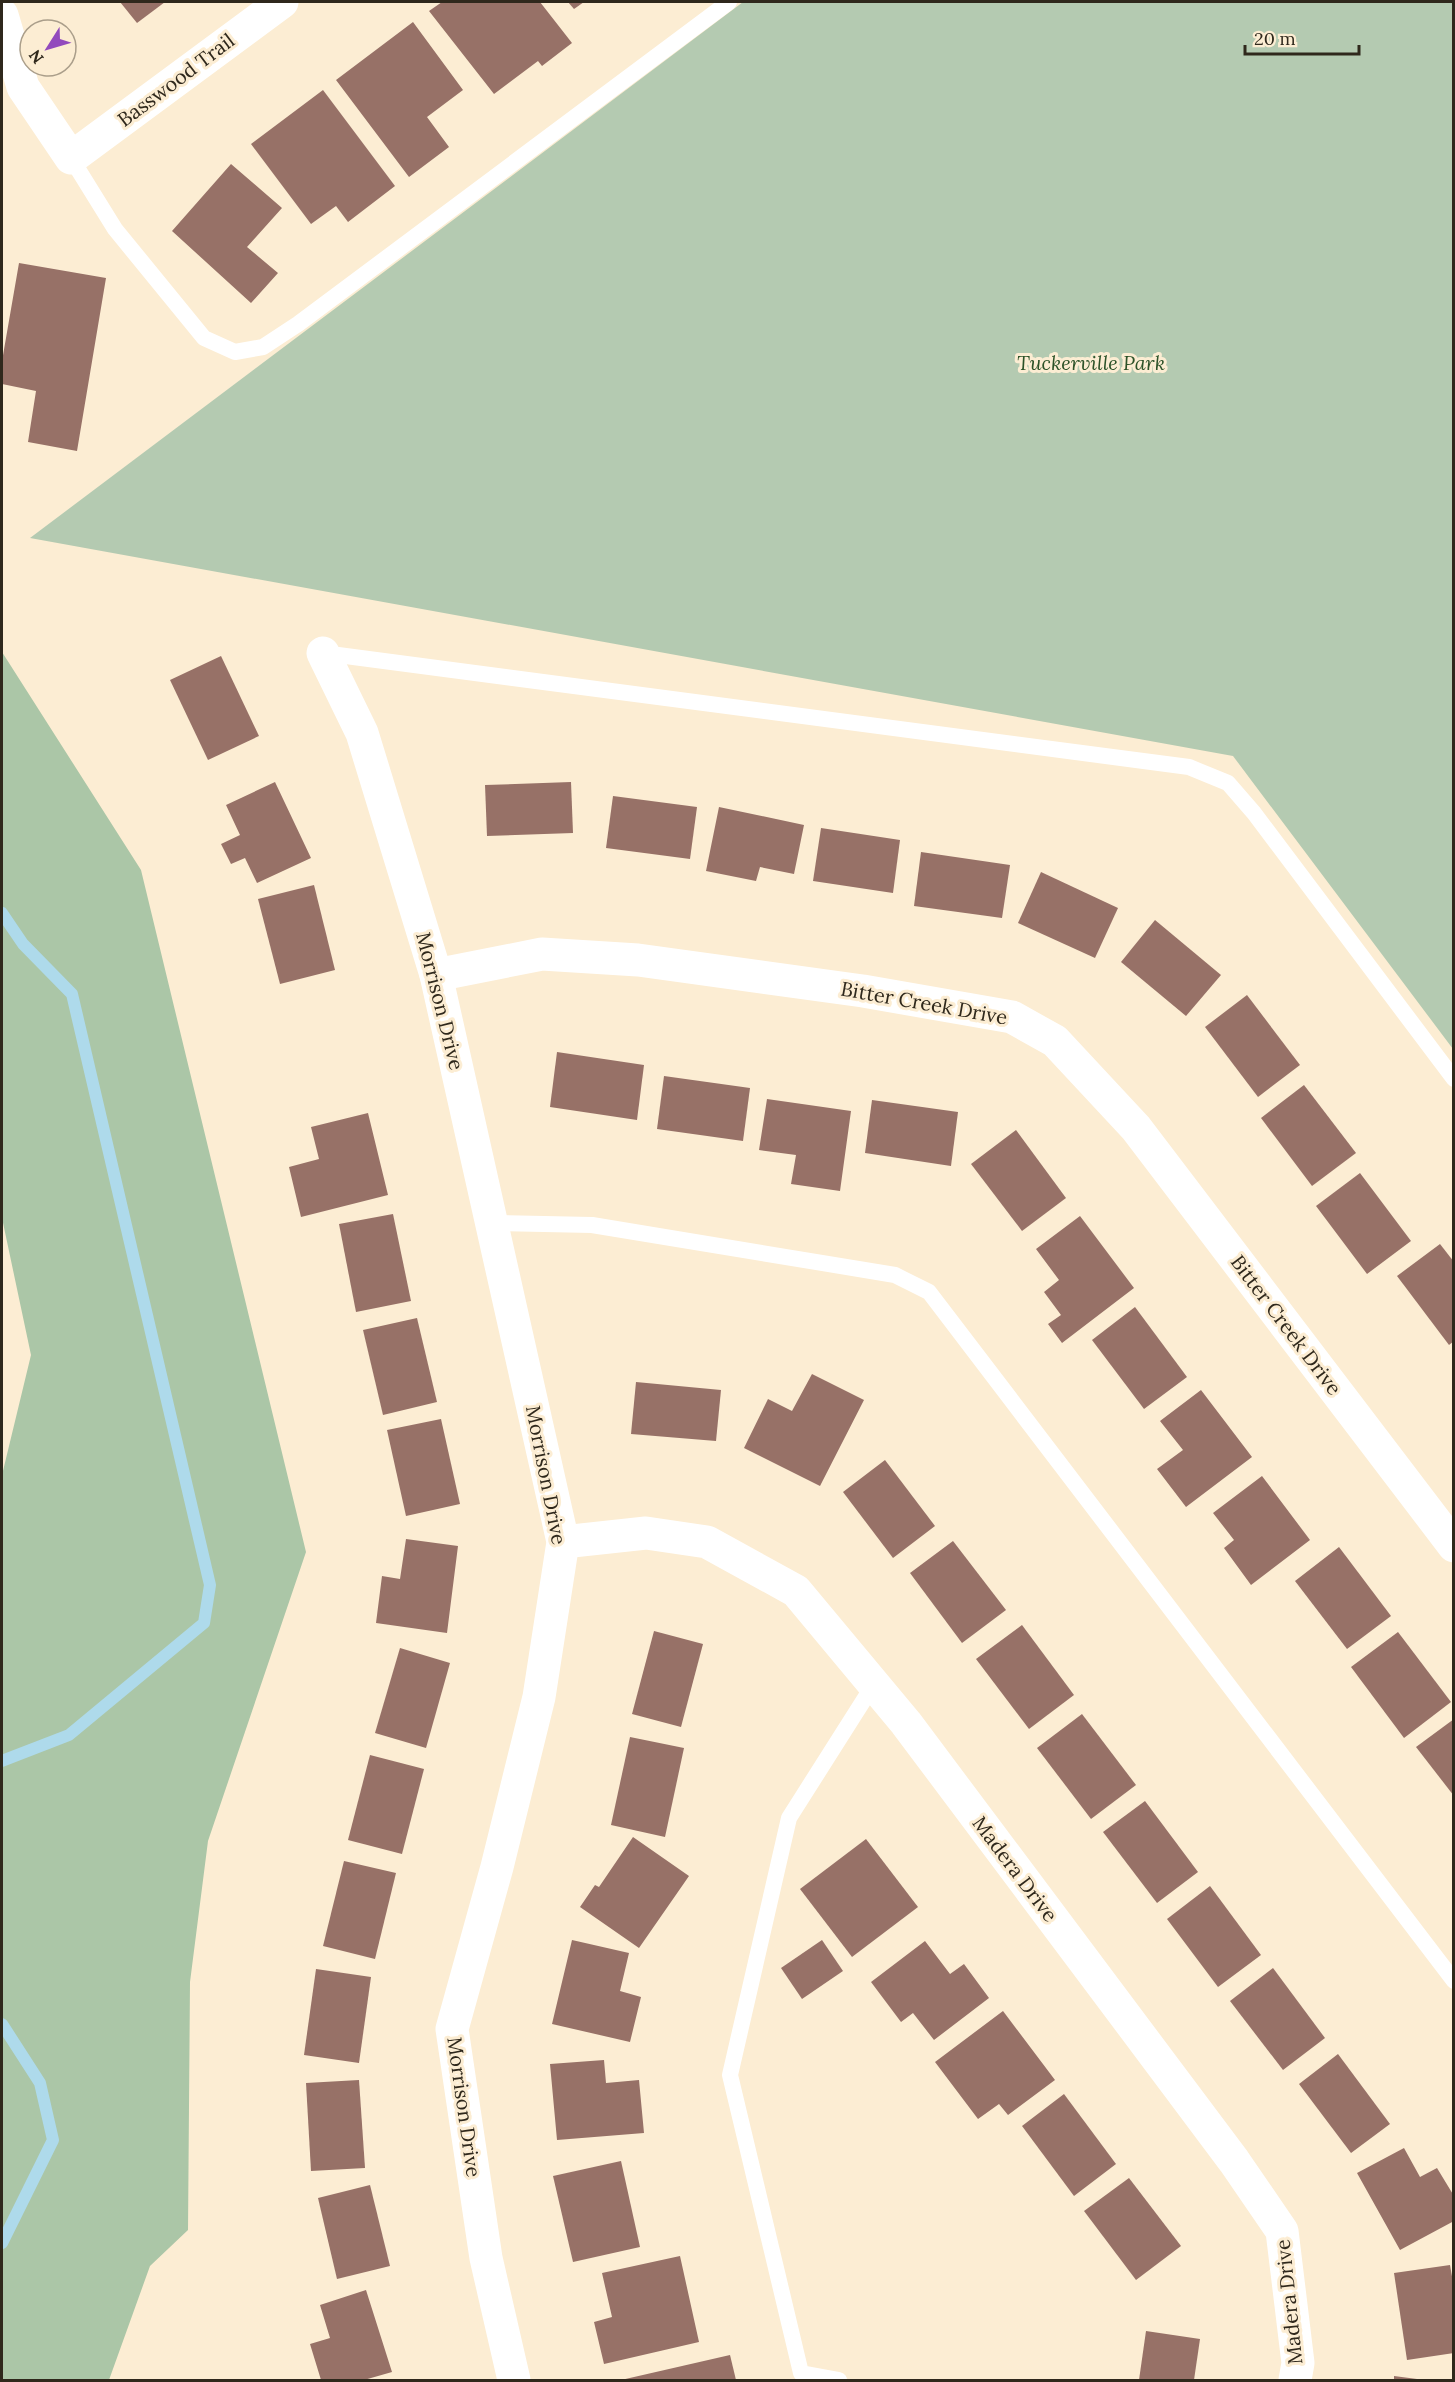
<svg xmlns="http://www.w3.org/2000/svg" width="1455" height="2382" font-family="Lora,serif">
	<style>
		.green { fill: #b4cab1 }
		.forest { fill: #abc6a7 }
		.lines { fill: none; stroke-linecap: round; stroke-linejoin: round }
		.stream { stroke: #aedaeb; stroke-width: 12 }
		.building { fill: #977167 }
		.lane { stroke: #fff; stroke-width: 16 }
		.street { stroke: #fff; stroke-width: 33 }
		.labels { text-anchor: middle; stroke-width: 6; stroke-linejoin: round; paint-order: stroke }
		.street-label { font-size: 20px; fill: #2f281c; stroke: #fcedd3 }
		.park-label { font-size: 20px; font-style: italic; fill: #2c5228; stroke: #fcedd3 }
	</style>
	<rect width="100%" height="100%" fill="#fcedd3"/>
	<polygon class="green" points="743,2 1453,2 1453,1049 1233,756 30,538"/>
	<polygon class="forest" points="2,652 141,870 306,1552 208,1841 190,1982 188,2230 150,2266 109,2380 2,2380 2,1475 31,1355 2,1218"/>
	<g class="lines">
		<g class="stream">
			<polyline points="2,913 23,944 72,994 210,1585 204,1623 69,1735 2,1761"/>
			<polyline points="2,2024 40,2083 53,2140 2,2243"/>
		</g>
	</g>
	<g class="building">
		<polygon points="120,2 165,2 137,23"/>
		<polygon points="442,2 540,2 572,43 542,66 538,61 494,94 429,11"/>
		<polygon points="568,2 584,2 574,9"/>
		<polygon points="413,22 463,90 427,117 449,147 409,177 336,80"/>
		<polygon points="323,90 395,186 348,222 336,206 311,224 251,144"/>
		<polygon points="231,164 282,208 247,247 278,273 251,303 172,231"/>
		<polygon points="19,263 106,278 77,451 28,442 36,391 2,384 2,361"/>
		<polygon points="221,656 259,736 208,760 170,680"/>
		<polygon points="275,782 311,858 257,883 245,858 231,864 221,844 240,835 226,805"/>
		<polygon points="571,782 573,833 487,836 485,785"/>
		<polygon points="613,796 697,807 690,859 606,848"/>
		<polygon points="719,807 804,825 794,874 760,867 756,881 706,871"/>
		<polygon points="821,828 900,840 893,893 813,881"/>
		<polygon points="921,852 1010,865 1002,918 914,906"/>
		<polygon points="1041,872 1118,908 1095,958 1018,923"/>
		<polygon points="314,885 335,970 280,984 258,899"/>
		<polygon points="1155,920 1221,975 1186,1016 1121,962"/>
		<polygon points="1247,995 1300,1065 1258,1097 1205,1027"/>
		<polygon points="557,1052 644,1065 637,1120 550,1107"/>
		<polygon points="664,1076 750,1088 743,1141 657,1129"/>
		<polygon points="1304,1085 1356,1153 1312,1186 1261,1118"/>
		<polygon points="767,1099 851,1111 840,1191 791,1184 796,1155 759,1150"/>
		<polygon points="872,1100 958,1112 951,1166 865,1153"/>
		<polygon points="368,1113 388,1195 301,1217 289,1167 319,1159 311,1127"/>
		<polygon points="1016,1130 1066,1198 1022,1231 971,1164"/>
		<polygon points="1360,1173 1411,1241 1367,1274 1316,1206"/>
		<polygon points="393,1214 411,1301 356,1312 339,1224"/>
		<polygon points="1080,1216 1134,1288 1062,1343 1048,1324 1061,1315 1044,1292 1059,1280 1036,1249"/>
		<polygon points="1440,1244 1454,1262 1454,1341 1449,1345 1397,1276"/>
		<polygon points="1135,1307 1187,1377 1144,1409 1092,1340"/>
		<polygon points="417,1318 437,1402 383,1415 363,1330"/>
		<polygon points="812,1374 864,1400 820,1486 744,1448 768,1399 792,1411"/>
		<polygon points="636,1382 721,1390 716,1441 631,1434"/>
		<polygon points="1201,1390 1252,1457 1186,1507 1157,1469 1183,1450 1160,1421"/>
		<polygon points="441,1419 460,1504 406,1516 387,1430"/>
		<polygon points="885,1460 935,1526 893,1558 843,1492"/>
		<polygon points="1262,1476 1310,1540 1251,1585 1224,1548 1234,1540 1213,1513"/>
		<polygon points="406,1539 458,1546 447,1633 376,1623 382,1576 400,1579"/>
		<polygon points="953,1541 1006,1610 962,1643 910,1573"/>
		<polygon points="1339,1547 1391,1616 1347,1649 1295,1581"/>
		<polygon points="1022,1625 1074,1695 1029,1729 976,1659"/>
		<polygon points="654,1631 703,1644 681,1727 632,1714"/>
		<polygon points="1398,1632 1451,1702 1404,1738 1351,1667"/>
		<polygon points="400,1648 450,1663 426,1748 375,1733"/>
		<polygon points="1082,1714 1136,1785 1091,1819 1037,1748"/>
		<polygon points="1454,1719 1454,1796 1416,1747"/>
		<polygon points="630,1737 684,1748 665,1837 611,1825"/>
		<polygon points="370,1755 424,1769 402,1854 348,1840"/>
		<polygon points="1145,1801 1198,1872 1157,1903 1103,1832"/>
		<polygon points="633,1837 689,1876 639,1948 580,1907 595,1885 599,1887"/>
		<polygon points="866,1839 918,1907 852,1957 800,1889"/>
		<polygon points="344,1861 396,1873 375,1959 323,1946"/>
		<polygon points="1210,1886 1261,1955 1218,1987 1167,1919"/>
		<polygon points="572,1940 629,1953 620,1991 641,1997 630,2042 552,2024"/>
		<polygon points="822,1940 843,1971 802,1999 781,1968"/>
		<polygon points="925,1941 950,1974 964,1964 989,1998 934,2040 913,2013 901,2022 871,1982"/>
		<polygon points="1273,1968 1325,2038 1283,2070 1230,2001"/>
		<polygon points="316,1969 371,1977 359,2063 304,2055"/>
		<polygon points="1003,2011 1055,2080 1008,2115 999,2104 978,2119 935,2062"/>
		<polygon points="1338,2054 1390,2124 1351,2153 1299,2084"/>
		<polygon points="604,2060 606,2083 639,2080 644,2133 557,2140 550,2064"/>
		<polygon points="359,2080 365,2168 311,2171 306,2083"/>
		<polygon points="1064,2094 1116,2164 1074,2196 1022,2126"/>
		<polygon points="1404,2148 1420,2177 1437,2168 1454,2196 1454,2221 1400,2250 1357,2173"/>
		<polygon points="621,2161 640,2247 573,2262 553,2176"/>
		<polygon points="1129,2178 1181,2246 1136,2280 1084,2211"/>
		<polygon points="370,2185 390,2266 337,2279 318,2198"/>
		<polygon points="680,2256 699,2342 604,2364 594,2322 612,2317 602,2273"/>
		<polygon points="1450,2265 1454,2288 1454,2353 1407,2360 1394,2273"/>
		<polygon points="366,2290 392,2372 364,2380 321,2380 310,2344 330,2338 320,2305"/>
		<polygon points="1146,2331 1200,2339 1194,2380 1139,2380"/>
		<polygon points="730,2355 736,2380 621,2380"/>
		<polygon points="1394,2376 1417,2379 1417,2380 1394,2380"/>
	</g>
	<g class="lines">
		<g class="lane">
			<polyline points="71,158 115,229 204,338 235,352 263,347 298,324 729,2"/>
			<polyline points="323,653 1189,767 1228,783 1254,813 1454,1079"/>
			<polyline points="492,1223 592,1225 895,1275 929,1292 1454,1981"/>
			<polyline points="839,2380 801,2373 730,2075 789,1818 874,1684"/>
		</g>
		<g class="street">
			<polyline points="2,15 23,87 71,158 282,2"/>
			<polyline points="323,653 362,733 436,975 563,1542 539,1697 497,1867 452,2029 486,2258 514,2380"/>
			<polyline points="436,975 542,954 638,960 863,991 1012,1017 1055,1041 1136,1128 1454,1546"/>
			<polyline points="563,1542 646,1533 707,1542 796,1591 906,1723 1234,2161 1282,2231 1298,2363 1295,2380"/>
		</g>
	</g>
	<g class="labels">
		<g class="street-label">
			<text transform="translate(176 80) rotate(-37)" y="7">Basswood Trail</text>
			<text transform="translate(440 1001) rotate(76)" y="7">Morrison Drive</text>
			<text transform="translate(924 1003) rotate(10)" y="7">Bitter Creek Drive</text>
			<text transform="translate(1286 1325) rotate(53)" y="7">Bitter Creek Drive</text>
			<text transform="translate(546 1475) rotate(79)" y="7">Morrison Drive</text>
			<text transform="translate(1015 1869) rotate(53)" y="7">Madera Drive</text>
			<text transform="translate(464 2107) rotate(82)" y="7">Morrison Drive</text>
			<text transform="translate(1289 2302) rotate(-96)" y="7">Madera Drive</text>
		</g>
		<g class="park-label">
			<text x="1091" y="370">Tuckerville Park</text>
		</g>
	</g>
	<rect width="1455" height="2382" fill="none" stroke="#2f281c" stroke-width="6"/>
	<g transform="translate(48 48) rotate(233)"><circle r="28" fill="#fcedd3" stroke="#aa9e8a" stroke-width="1.5"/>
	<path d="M0-4.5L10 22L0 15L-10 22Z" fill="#924abd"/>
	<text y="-9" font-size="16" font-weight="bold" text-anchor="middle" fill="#2f281c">N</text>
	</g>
	<path d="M1245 45v9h114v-9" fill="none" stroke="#2f281c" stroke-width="3"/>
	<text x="1254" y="45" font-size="18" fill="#2f281c" stroke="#fcedd3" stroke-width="4.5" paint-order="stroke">20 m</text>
</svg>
